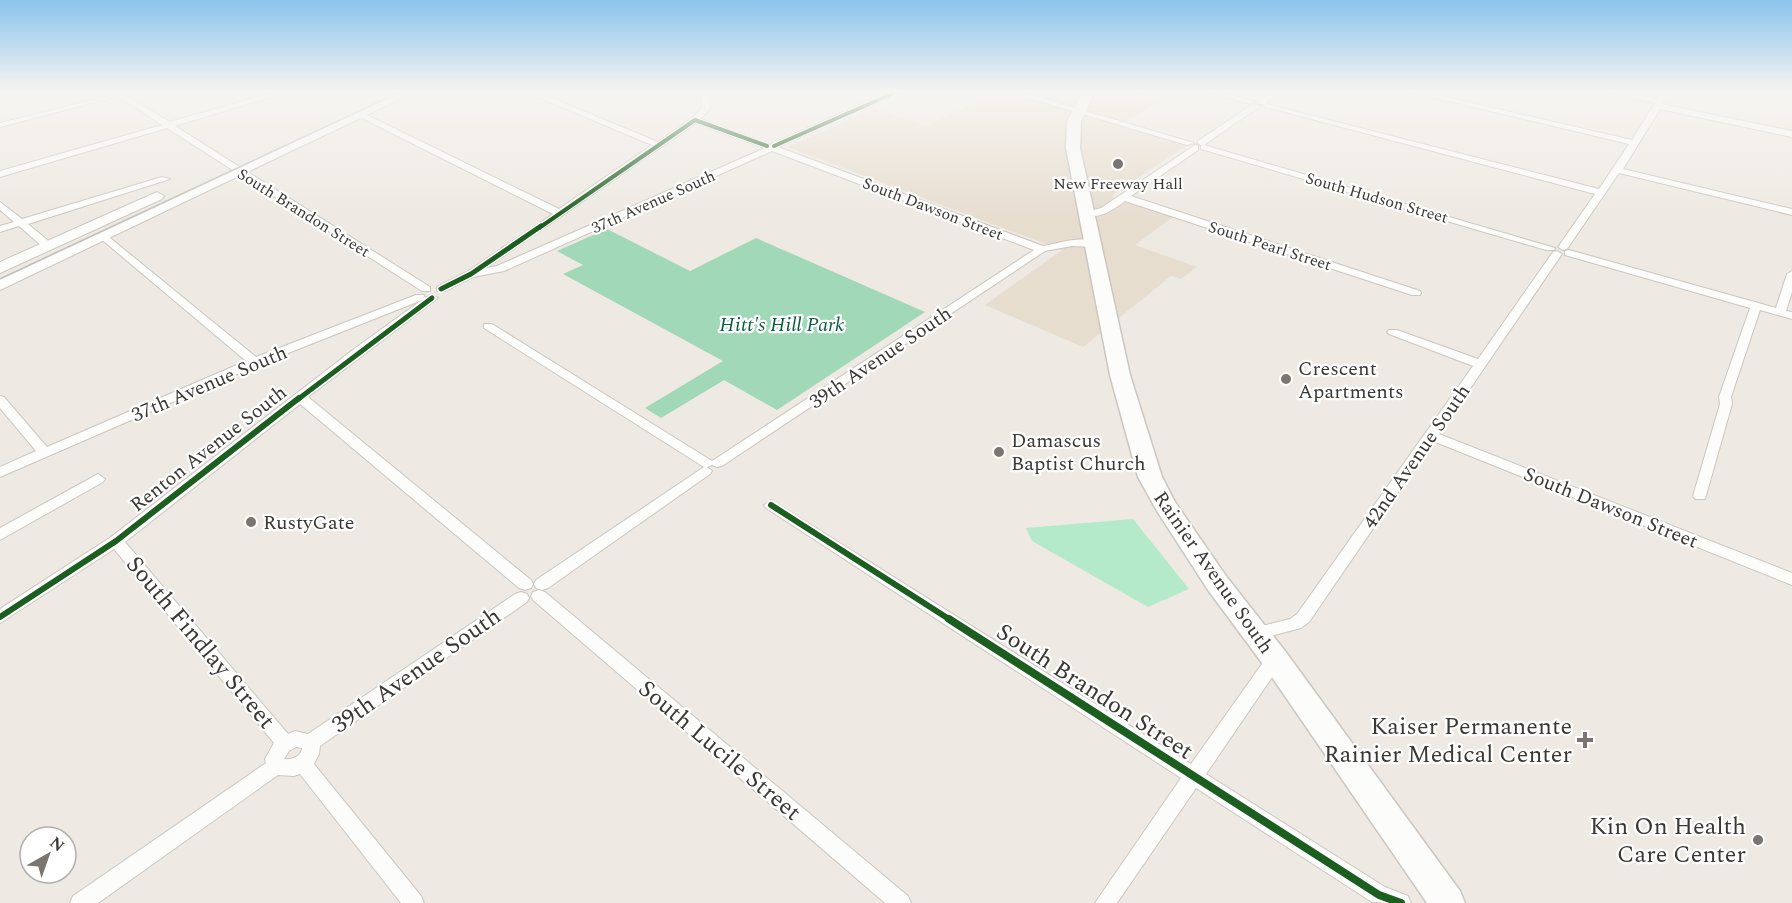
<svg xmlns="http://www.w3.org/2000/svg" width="1792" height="903" font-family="Spectral,serif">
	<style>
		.built { fill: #e7ddcf }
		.green { fill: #b4e9c9 }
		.forest { fill: #a0d8b8 }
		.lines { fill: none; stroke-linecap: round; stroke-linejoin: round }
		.minor-casing { stroke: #cbc6c0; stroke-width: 2 }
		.secondary-casing { stroke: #cbc6c0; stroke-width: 2 }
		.primary-casing { stroke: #cbc6c0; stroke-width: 3 }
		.minor { fill: #fcfcfb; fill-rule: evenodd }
		.secondary { fill: #fcfcfb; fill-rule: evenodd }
		.primary { fill: #fcfcfb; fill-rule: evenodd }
		.tram { stroke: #c4c2c0; stroke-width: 1.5 }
		.cycleway-far3-casing { stroke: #fff; stroke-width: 6 }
		.cycleway-far2-casing { stroke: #fff; stroke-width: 8 }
		.cycleway-far1-casing { stroke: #fff; stroke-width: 10 }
		.cycleway-casing { stroke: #fff; stroke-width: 12 }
		.cycleway-far3 { stroke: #1b5e20; stroke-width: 4 }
		.cycleway-far2 { stroke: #1b5e20; stroke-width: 5 }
		.cycleway-far1 { stroke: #1b5e20; stroke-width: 6 }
		.cycleway { stroke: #1b5e20; stroke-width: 8 }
		.poi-dot { fill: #7a7570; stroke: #fff; stroke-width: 2 }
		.labels { text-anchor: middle; stroke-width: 4.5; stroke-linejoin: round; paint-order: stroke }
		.far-poi-label { font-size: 16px; fill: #3b3732; stroke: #fff }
		.far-street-label { font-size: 16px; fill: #3b3732; stroke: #fff }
		.park-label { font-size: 20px; font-style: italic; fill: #095d3b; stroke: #fff }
		.street-label { font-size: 20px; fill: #3b3732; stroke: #fff }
		.poi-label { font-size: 20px; fill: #3b3732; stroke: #fff; text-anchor: start }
		.near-street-label { font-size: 24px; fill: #3b3732; stroke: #fff }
		.near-poi-label { font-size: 24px; fill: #3b3732; stroke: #fff; text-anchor: end }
	</style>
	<rect width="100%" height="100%" fill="#eee9e2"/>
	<polygon class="built" points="997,92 1137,92 1131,96 1157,103 1120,125 1187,145 1111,196 1173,217 1135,245 1197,267 1181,279 1171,276 1083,347 985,305 1062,250 787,147 874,109 927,126"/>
	<polygon class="green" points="1133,519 1189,589 1148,607 1032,541 1026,528"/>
	<polygon class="forest" points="607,229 690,271 756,238 925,312 777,410 724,380 661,418 645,408 723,361 563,274 583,265 557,251"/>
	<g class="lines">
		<defs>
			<g id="minor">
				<polygon points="274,92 287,92 175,126 430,287 430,291 422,291 167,128 0,177 0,171 162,125 118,96 0,127 0,123 121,93 170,122"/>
				<polygon points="422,92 434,92 417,98 400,95 404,93"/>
				<path d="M 526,92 L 537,92 L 658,142 L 692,118 L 702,108 L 701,92 L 709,92 L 710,109 L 700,119 L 770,145 L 889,92 L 900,92 L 778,147 L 1043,246 C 1059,243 1085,234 1099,244 L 1094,247 L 1072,246 L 1045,251 L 722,466 L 717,467 L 712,465 L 707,467 L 712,471 L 710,474 L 548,588 L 542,590 L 536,588 L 534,584 L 536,580 L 704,467 L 484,328 L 484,324 L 492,324 L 712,461 L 1034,250 L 772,151 L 504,271 L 473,277 L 445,291 L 437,291 L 437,287 L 467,272 L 553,214 L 356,115 L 363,113 L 559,209 L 652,145 ZM 696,123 L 765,148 L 497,266 L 486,268 Z"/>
				<polygon points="1008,92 1021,92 1194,143 1187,145"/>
				<polygon points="1209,92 1222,92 1255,102 1251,104"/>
				<polygon points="1272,92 1281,92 1265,104 1259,104 1259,100"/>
				<polygon points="1410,92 1424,92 1632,140 1655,103 1610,92 1625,92 1658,99 1662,92 1670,92 1662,104 1792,131 1792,137 1660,109 1623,169 1792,209 1792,215 1619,173 1567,249 1563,250 1558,247 1595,194 1262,106 1266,104 1599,189 1629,144"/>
				<polygon points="1253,104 1260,106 1204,145 1555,248 1554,250 1546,250 1201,149 1201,145 1197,143 1198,141"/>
				<path d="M 1195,145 L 1198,146 L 1198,150 L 1131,196 L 1420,291 L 1421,293 L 1420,295 L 1412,295 L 1125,201 C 1114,209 1097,222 1083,213 L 1101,208 Z"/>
				<polygon points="162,177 170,179 28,224 52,244 52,248 44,248 19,226 0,232 0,226 14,222 0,210 0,202 22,219"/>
				<path d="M 104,233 L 256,357 L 416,295 L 424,295 L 425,298 L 432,295 L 438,298 L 308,397 L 531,580 L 533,584 L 531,588 L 525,590 L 519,588 L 300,404 L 125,542 L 288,734 L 295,731 L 308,734 L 515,594 L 521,592 L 527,594 L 529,598 L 527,602 L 320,746 L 319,754 L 314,764 L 421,896 L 424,903 L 401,903 L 300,774 L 294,776 L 278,775 L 98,903 L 70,903 L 73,896 L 266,763 L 265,759 L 274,743 L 114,549 L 0,623 L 0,609 L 111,537 L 354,349 L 422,300 L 258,365 L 0,477 L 0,467 L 36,451 L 0,408 L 0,396 L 4,397 L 47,447 L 246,361 L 100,238 L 99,236 ZM 296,747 L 302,748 C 301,757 292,760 284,759 L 289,751 Z"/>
				<polygon points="1569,250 1776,308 1787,274 1792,271 1792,292 1786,311 1792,312 1792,319 1760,310 1731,397 1732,404 1705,499 1695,499 1693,496 1720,404 1719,397 1750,308 1565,255 1565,251"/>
				<polygon points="1557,251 1562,254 1439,434 1792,573 1792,585 1433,441 1309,622 1301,628 1256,640 1250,639 1248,634 1250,629 1290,619 1297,614 1473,366 1389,334 1387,332 1389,330 1397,330 1478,359 1553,252"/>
				<polygon points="98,474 105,479 103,482 0,540 0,528"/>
				<polygon points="771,500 1191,764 1269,654 1275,652 1281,654 1283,659 1281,664 1206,774 1385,887 1408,896 1411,903 1372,902 1196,788 1117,903 1095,903 1181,778 766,508 764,505"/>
				<polygon points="539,590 545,592 908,896 911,903 885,903 533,600 531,596 533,592"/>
			</g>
			<g id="secondary">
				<polygon points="401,92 415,92 0,290 0,279"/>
				<polygon points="157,192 164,196 162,199 0,273 0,262"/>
			</g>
			<polygon id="primary" points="1083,92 1095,92 1081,121 1080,148 1130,375 1162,477 1175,502 1226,576 1285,651 1460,891 1465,903 1427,903 1265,667 1208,590 1157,511 1138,477 1110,375 1066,148 1067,121"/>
		</defs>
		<use href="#minor" class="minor-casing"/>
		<use href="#secondary" class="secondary-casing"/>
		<use href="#primary" class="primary-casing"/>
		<use href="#minor" class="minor"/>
		<use href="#secondary" class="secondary"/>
		<use href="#primary" class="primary"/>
		<polyline class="tram" points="0,279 400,92"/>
		<defs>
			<g id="cycleway-far3">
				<polyline points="774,146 896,92"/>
				<polyline points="539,228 695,120 767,146"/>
			</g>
			<g id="cycleway-far2">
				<polyline points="441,289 471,274 541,226"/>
				<polyline points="297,400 432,298"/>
			</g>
			<g id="cycleway-far1">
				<polyline points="771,505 952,621"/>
				<polyline points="0,617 116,541 299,398"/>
			</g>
			<polyline id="cycleway" points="949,619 1379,895 1401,903"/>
		</defs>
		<use href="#cycleway-far3" class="cycleway-far3-casing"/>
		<use href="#cycleway-far2" class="cycleway-far2-casing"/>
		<use href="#cycleway-far1" class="cycleway-far1-casing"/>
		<use href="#cycleway" class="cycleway-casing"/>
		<use href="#cycleway-far3" class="cycleway-far3"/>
		<use href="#cycleway-far2" class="cycleway-far2"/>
		<use href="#cycleway-far1" class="cycleway-far1"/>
		<use href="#cycleway" class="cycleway"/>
	</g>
	<linearGradient id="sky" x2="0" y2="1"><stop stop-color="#8bc3ed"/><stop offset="0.42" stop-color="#f7f5f2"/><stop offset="1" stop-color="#f7f5f2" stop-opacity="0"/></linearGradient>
	<rect width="1792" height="219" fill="url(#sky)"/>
	<g class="poi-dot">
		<circle cx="1118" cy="164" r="6"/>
		<circle cx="1286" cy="379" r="6"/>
		<circle cx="999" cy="452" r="6"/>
		<circle cx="251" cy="522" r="6"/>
		<path d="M1582 731h6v6h6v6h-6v6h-6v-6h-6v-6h6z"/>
		<circle cx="1758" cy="840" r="6"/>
	</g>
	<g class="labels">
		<g class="far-poi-label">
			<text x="1118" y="189">New Freeway Hall</text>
		</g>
		<g class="far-street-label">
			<text transform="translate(1377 197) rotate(16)" y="6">South Hudson Street</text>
			<text transform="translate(653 201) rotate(-24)" y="6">37th Avenue South</text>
			<text transform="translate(933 208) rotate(21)" y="6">South Dawson Street</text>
			<text transform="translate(304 212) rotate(32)" y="6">South Brandon Street</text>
			<text transform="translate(1270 245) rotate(18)" y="6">South Pearl Street</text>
		</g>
		<g class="park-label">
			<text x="782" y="331">Hitt's Hill Park</text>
		</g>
		<g class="street-label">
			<text transform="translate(880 357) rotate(-34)" y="7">39th Avenue South</text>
			<text transform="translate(209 383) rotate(-23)" y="7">37th Avenue South</text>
			<text transform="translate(208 448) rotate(-38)" y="7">Renton Avenue South</text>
			<text transform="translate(1416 456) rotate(-55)" y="7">42nd Avenue South</text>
			<text transform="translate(1611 507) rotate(22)" y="7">South Dawson Street</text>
			<text transform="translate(1214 572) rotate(55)" y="7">Rainier Avenue South</text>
		</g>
		<g class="poi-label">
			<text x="1298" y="375">Crescent<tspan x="1298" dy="23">Apartments</tspan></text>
			<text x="1011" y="447">Damascus<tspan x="1011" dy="23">Baptist Church</tspan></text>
			<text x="263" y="529">RustyGate</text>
		</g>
		<g class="near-street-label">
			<text transform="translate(201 642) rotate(50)" y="8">South Findlay Street</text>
			<text transform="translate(416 670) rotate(-35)" y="8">39th Avenue South</text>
			<text transform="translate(1095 691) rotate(33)" y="8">South Brandon Street</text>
			<text transform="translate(720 750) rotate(40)" y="8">South Lucile Street</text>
		</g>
		<g class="near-poi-label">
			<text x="1572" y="734">Kaiser Permanente<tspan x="1572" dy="28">Rainier Medical Center</tspan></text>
			<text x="1746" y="834">Kin On Health<tspan x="1746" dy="28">Care Center</tspan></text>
		</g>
	</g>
	<g transform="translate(48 855) rotate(40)"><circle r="28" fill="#ffffff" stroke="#b1afad" stroke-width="1.5"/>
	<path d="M0-4.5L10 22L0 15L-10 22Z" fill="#7a7570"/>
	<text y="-9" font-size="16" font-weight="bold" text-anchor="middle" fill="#3b3732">N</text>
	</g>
</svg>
